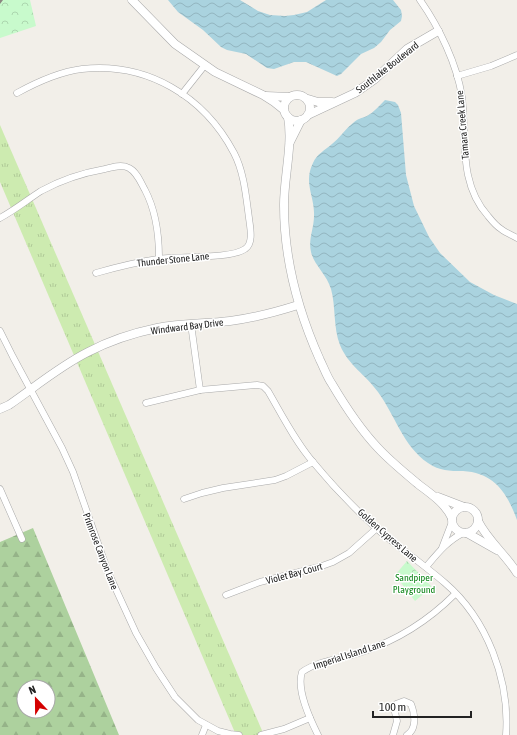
<svg xmlns="http://www.w3.org/2000/svg" width="517" height="735" font-family="'Asap Condensed',sans-serif">
	<style>
		.grass { fill: url(#grass-tufts) }
		.forest { fill: url(#forest-firs); fill-rule: evenodd }
		.park { fill: url(#park-crowns) }
		.water { fill: url(#water-waves) }
		.lines { fill: none; stroke-linecap: round; stroke-linejoin: round }
		.minor-casing { stroke: #a9a9a9; stroke-width: 7 }
		.tertiary-casing { stroke: #a9a9a9; stroke-width: 9 }
		.minor { stroke: #fff; stroke-width: 6 }
		.tertiary { stroke: #fff; stroke-width: 8 }
		.shaded-wall { fill: #8b8681 }
		.labels { text-anchor: middle; stroke-width: 3; stroke-linejoin: round; paint-order: stroke }
		.street-label { font-size: 10px; fill: #222; stroke: #fff }
		.park-label { font-size: 10px; fill: #0c8416; stroke: #fff }
	</style>
	<defs>
		<pattern id="grass-tufts" width="24" height="20" patternUnits="userSpaceOnUse"><rect width="24" height="20" fill="#cdebb0"/><path d="M3 7l-1-3M5 7V3M7 7l1-3M15 17l-1-3M17 17v-4M19 17l1-3" fill="none" stroke="#b0c997"/></pattern>
		<pattern id="forest-firs" width="22" height="20" patternUnits="userSpaceOnUse"><rect width="22" height="20" fill="#add19e"/><path d="M5 1l3.5 6h-7zM16 11l3.5 6h-7z" fill="#95b388"/></pattern>
		<pattern id="park-crowns" width="20" height="18" patternUnits="userSpaceOnUse"><rect width="20" height="18" fill="#c8facc"/><path d="M2 6a3 3 0 1 1 6 0M12 15a3 3 0 1 1 6 0" fill="none" stroke="#acd6af"/></pattern>
		<pattern id="water-waves" width="16" height="10" patternUnits="userSpaceOnUse"><rect width="16" height="10" fill="#aad3df"/><path d="M0 5q4-4 8 0t8 0" fill="none" stroke="#92b5bf"/></pattern>
	</defs>
	<rect width="100%" height="100%" fill="#f2efe9"/>
	<polygon class="grass" points="0,125 264,735 236,735 0,182"/>
	<path class="forest" d="M 33,528 L 119,735 L 0,735 L 0,542 ZM 24,687 L 48,687 L 48,711 L 24,711 Z"/>
	<g class="park">
		<polygon points="0,0 30,0 36,26 0,38"/>
		<polygon points="407,561 432,587 415,601 395,575"/>
	</g>
	<g class="water">
		<polygon points="168,0 240,0 258,11 270,15 285,16 294,15 307,12 326,0 393,0 401,10 402,16 401,21 390,30 381,42 374,48 361,54 341,74 337,76 306,62 294,62 274,69 267,68 246,54 227,50 221,47 203,30 178,12"/>
		<path d="M 385,100 L 395,102 L 398,105 L 401,113 L 406,175 L 414,206 L 429,237 L 440,253 L 470,282 L 494,295 L 517,304 L 517,520 C 507,493 495,473 463,471 C 449,471 440,471 428,463 C 403,446 395,415 378,392 C 366,375 348,365 340,345 C 333,327 336,307 331,289 C 327,275 314,265 311,252 C 308,240 314,228 314,216 C 315,196 303,183 313,163 C 317,154 325,150 332,144 C 340,138 345,129 353,123 C 357,119 362,118 367,116 C 374,112 379,106 385,100 Z"/>
	</g>
	<g class="lines">
		<defs>
			<g id="minor">
				<path d="M 420,0 C 439,27 457,64 462,97 C 467,138 458,183 488,216 C 492,221 496,226 501,229 C 506,233 512,235 517,238"/>
				<polyline points="457,76 491,66 517,55"/>
				<path d="M 17,93 C 37,82 58,72 82,69 C 147,62 204,96 234,153 C 244,172 246,196 249,218 C 250,227 254,243 245,249 C 231,259 178,256 158,259 C 137,262 117,267 96,273"/>
				<polyline points="182,94 205,65"/>
				<path d="M 0,218 C 15,210 27,200 41,191 C 61,180 82,173 105,169 C 112,167 122,164 129,168 C 137,172 141,183 145,190 C 156,211 159,235 159,258"/>
				<polyline points="191,324 200,390"/>
				<polyline points="0,331 13,357 62,448 73,472 108,572 136,633 156,668 175,697 198,720 218,731 230,734 239,735"/>
				<path d="M 146,403 L 200,390 L 257,385 L 263,386 L 268,391 C 282,415 295,441 313,462 C 332,485 354,508 376,528 C 398,547 423,564 445,583 C 487,619 510,680 506,735"/>
				<polyline points="0,489 22,539"/>
				<polyline points="184,499 202,493 223,488 275,480 286,476 313,462"/>
				<polyline points="442,548 452,522"/>
				<path d="M 426,567 C 437,554 447,541 463,533"/>
				<polyline points="226,595 260,582 319,567 333,562 349,553 377,528"/>
				<polyline points="202,735 206,725"/>
				<polyline points="261,735 284,729 310,718"/>
				<path d="M 318,735 C 310,719 296,690 302,672 C 319,660 342,659 362,652 C 398,640 429,620 455,594"/>
				<path d="M 393,735 L 397,721 L 394,708 L 396,704 L 404,701 L 411,704 C 415,714 417,729 407,735"/>
			</g>
			<g id="tertiary">
				<polyline points="132,0 175,44 215,72 263,95 274,102 284,110"/>
				<circle cx="297" cy="108" r="13"/>
				<polyline points="266,96 289,97"/>
				<polyline points="308,99 318,102 332,102"/>
				<polyline points="308,115 355,93 375,79 407,49 438,31"/>
				<path d="M 288,117 C 293,145 284,176 284,205 C 284,259 298,311 320,360 C 324,368 327,377 332,384 C 345,406 360,429 378,448 C 390,461 405,473 418,484 C 431,494 445,503 452,518"/>
				<polyline points="290,142 301,120"/>
				<path d="M 0,409 L 9,405 C 35,387 60,366 88,352 C 109,341 133,333 157,328 C 181,323 206,324 230,321 C 253,318 276,312 298,305"/>
				<polyline points="438,497 464,507"/>
				<circle cx="465" cy="520" r="13"/>
				<path d="M 478,521 C 488,541 506,555 517,573"/>
				<polyline points="467,533 497,550"/>
			</g>
		</defs>
		<use href="#minor" class="minor-casing"/>
		<use href="#tertiary" class="tertiary-casing"/>
		<use href="#minor" class="minor"/>
		<use href="#tertiary" class="tertiary"/>
	</g>
	<polygon class="shaded-wall" points="0,0 3,0 0,4"/>
	<g class="labels">
		<g class="street-label">
			<text transform="translate(387 67) rotate(-38)" y="4">Southlake Boulevard</text>
			<text transform="translate(462 125) rotate(-95)" y="4">Tamara Creek Lane</text>
			<text transform="translate(173 259) rotate(-6)" y="4">Thunder Stone Lane</text>
			<text transform="translate(187 326) rotate(-7)" y="4">Windward Bay Drive</text>
			<text transform="translate(388 535) rotate(41)" y="4">Golden Cypress Lane</text>
			<text transform="translate(101 551) rotate(69)" y="4">Primrose Canyon Lane</text>
			<text transform="translate(294 573) rotate(-15)" y="4">Violet Bay Court</text>
			<text transform="translate(349 654) rotate(-18)" y="4">Imperial Island Lane</text>
		</g>
		<g class="park-label">
			<text x="414" y="581">Sandpiper<tspan x="414" dy="12">Playground</tspan></text>
		</g>
	</g>
	<g transform="translate(36 699) rotate(338)"><circle r="19" fill="#ffffff" stroke="#a7a7a7"/>
	<path d="M0-3L7 15L0 10L-7 15Z" fill="#d40000"/>
	<text y="-6" font-size="11" font-weight="bold" text-anchor="middle" fill="#222222">N</text>
	</g>
	<path d="M373 711v6h98v-6" fill="none" stroke="#222222" stroke-width="2"/>
	<text x="379" y="711" font-size="12" fill="#222222" stroke="#ffffff" stroke-width="3" paint-order="stroke">100 m</text>
</svg>
